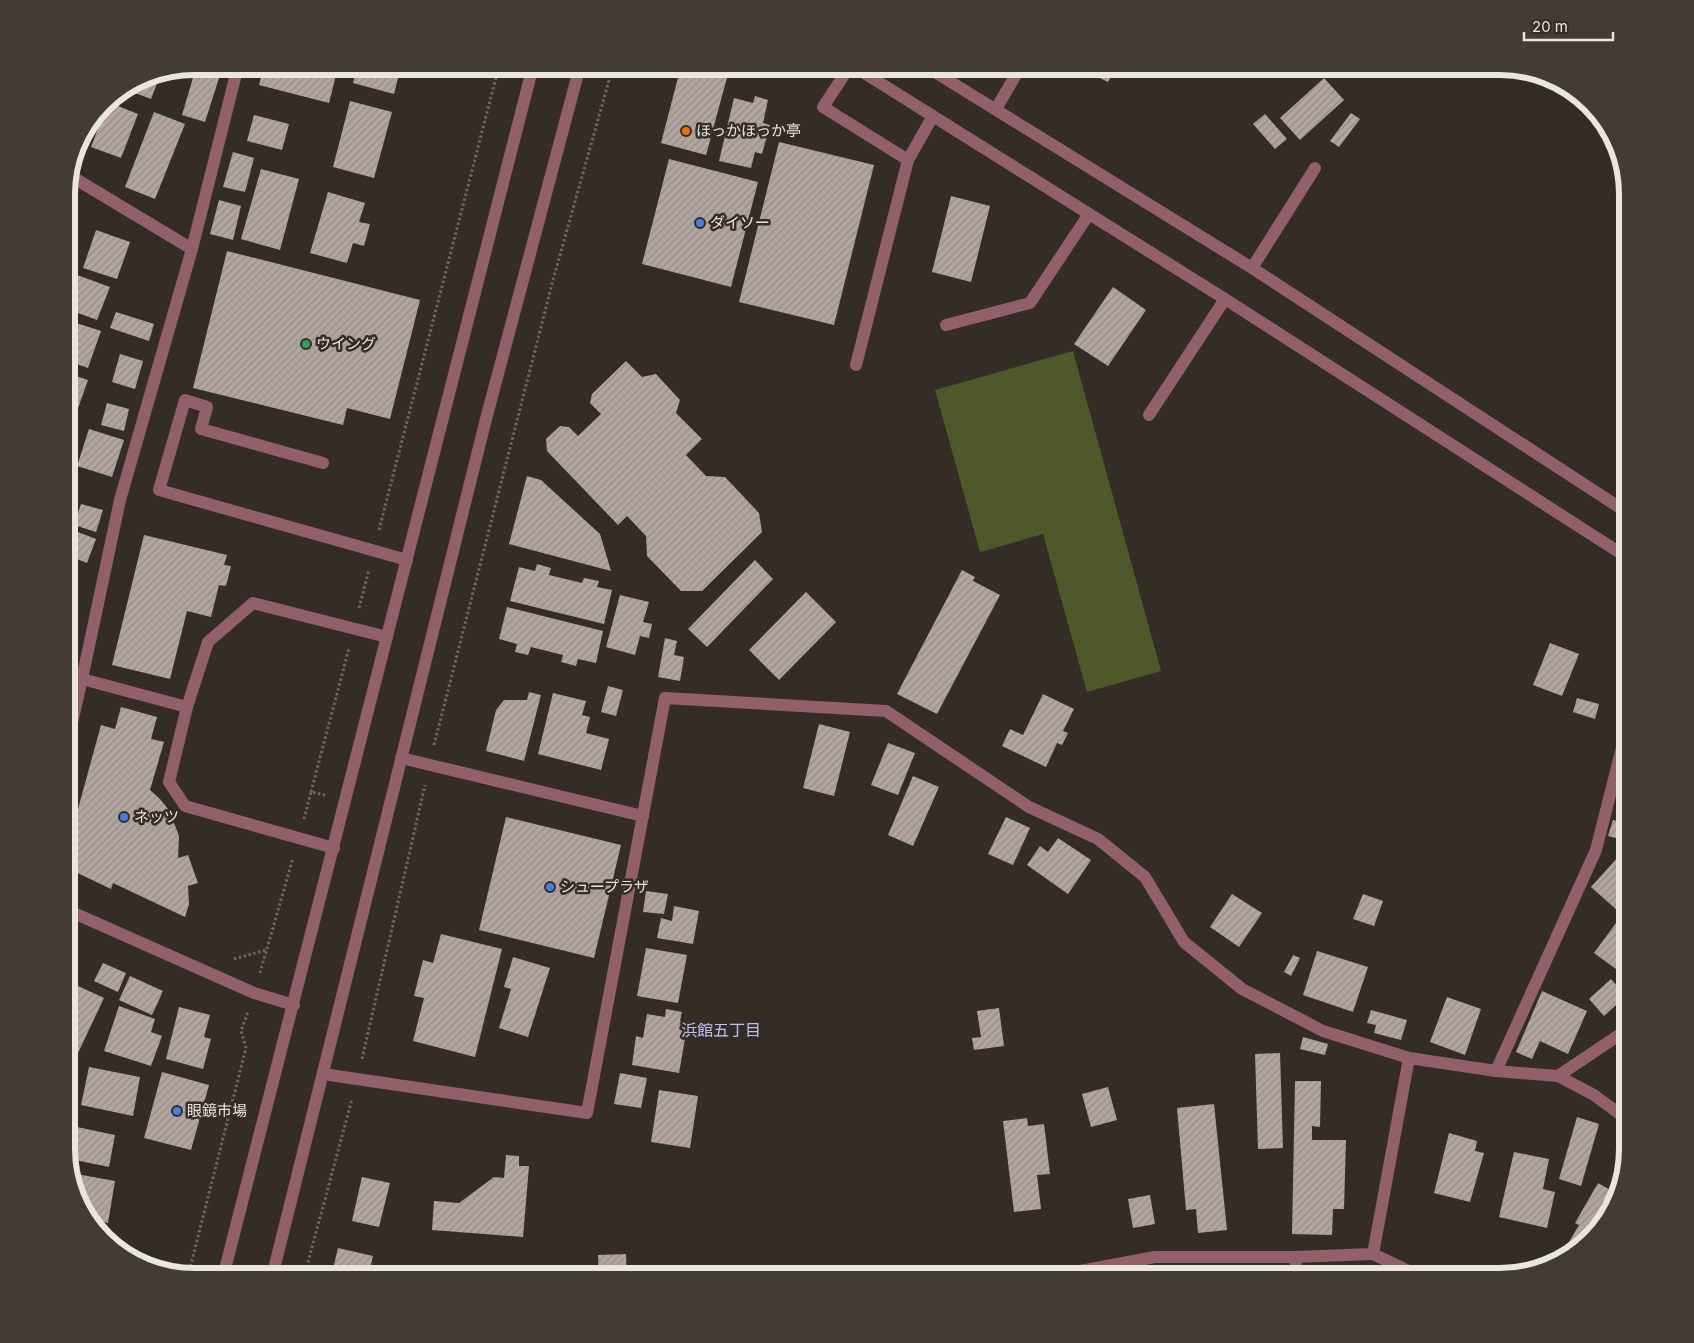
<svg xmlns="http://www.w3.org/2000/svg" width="1694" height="1343" font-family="Inter,'Noto Sans JP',sans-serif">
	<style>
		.grass { fill: #4f582b }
		.building { fill: url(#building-hatch) }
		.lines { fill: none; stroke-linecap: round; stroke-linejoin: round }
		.path { stroke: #6d6761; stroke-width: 3; stroke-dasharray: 2.5 2.5; stroke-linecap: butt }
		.service { stroke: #92606b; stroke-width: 12 }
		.minor { stroke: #92606b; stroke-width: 12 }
		.tertiary { stroke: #92606b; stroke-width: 12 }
		.food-dot { fill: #e8710a; stroke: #342d26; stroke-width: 2 }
		.shop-dot { fill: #3f7fe0; stroke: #342d26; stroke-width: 2 }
		.leisure-dot { fill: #2e9e5b; stroke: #342d26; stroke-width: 2 }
		.labels { text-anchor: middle; stroke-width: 5; stroke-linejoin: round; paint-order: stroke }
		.poi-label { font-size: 15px; fill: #eae5e0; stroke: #342d26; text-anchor: start }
		.neighbourhood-label { font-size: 16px; fill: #c1bdf6; stroke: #342d26 }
		.rim { fill: none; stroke: #eae5e0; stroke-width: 6 }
	</style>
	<defs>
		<pattern id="building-hatch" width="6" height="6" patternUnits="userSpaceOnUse" patternTransform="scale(1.25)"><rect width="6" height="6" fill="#b1a4a1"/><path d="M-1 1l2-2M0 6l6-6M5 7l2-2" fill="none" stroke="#968c8a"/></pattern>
	</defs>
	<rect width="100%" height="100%" fill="#342d26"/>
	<polygon class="grass" points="1073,351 1161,671 1087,692 1043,534 980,552 935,390"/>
	<g class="building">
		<polygon points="264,66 338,67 329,103 259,85"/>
		<polygon points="357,66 401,66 394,94 353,83"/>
		<polygon points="681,66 697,66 728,74 706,155 661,143"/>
		<polygon points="1076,66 1116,66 1108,82"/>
		<polygon points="195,71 219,78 205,122 182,115"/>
		<polygon points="161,73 151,99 124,89 146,76"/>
		<polygon points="1324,78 1344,100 1300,140 1280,118"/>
		<polygon points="755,96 768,100 763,123 770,125 762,154 755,152 751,168 719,161 734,98 753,103"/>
		<polygon points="350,101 392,112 374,178 333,167"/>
		<polygon points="108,102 138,114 121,158 91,147"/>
		<polygon points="154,112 185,124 155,199 125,187"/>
		<polygon points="1351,113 1360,119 1339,147 1330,141"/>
		<polygon points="1265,114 1287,139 1275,149 1253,124"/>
		<polygon points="254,115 289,124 282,150 247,141"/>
		<polygon points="779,142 874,165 834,325 739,302"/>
		<polygon points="233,152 254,158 245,192 223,187"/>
		<polygon points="669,159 758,182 731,287 642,264"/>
		<polygon points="261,169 299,179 280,250 241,239"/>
		<polygon points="328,192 365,203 359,222 370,224 364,246 353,243 347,263 310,253"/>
		<polygon points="951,196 990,206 971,282 932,272"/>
		<polygon points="219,200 241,206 233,240 210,234"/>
		<polygon points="67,223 78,227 72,243 77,245 71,261 67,260"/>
		<polygon points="96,230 130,242 117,279 83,268"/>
		<polygon points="227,251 420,300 390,419 347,408 343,425 193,388"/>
		<polygon points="77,275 110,287 97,320 67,309 67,303"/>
		<polygon points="1113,287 1146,310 1108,366 1074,344"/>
		<polygon points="116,312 154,324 149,341 110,328"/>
		<polygon points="67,320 101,331 88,368 67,361"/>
		<polygon points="120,354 143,361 135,389 112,382"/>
		<polygon points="626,361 642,377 656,374 680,400 676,413 702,439 686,455 706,476 725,477 759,513 762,532 702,591 681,591 647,556 646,536 627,516 618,525 547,451 546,439 560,426 569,427 578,436 601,414 590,403 592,394"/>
		<polygon points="67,373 88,380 77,411 67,408"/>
		<polygon points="107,403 129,409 124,431 101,425"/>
		<polygon points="89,429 124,440 112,477 77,466"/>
		<polygon points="527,476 541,480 600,534 611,571 509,544"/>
		<polygon points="81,504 103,510 96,532 74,525"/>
		<polygon points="75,531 96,539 87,563 67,555"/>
		<polygon points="144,535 227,555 224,565 231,566 226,586 219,585 211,617 187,611 170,679 112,665"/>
		<polygon points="755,560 773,579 707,647 688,629"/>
		<polygon points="537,564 551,568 549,575 582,583 584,578 599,581 597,587 612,590 604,624 510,601 519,567 535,571"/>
		<polygon points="962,570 975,577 973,581 1000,595 937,714 897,694"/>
		<polygon points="806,592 836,622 779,680 749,650"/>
		<polygon points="620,595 649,602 643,622 652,624 649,638 640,636 635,655 606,647"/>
		<polygon points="507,607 603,631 596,663 578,659 576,666 561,662 563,655 531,647 528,655 515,652 517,644 499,639"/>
		<polygon points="665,638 677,641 674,655 684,657 680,681 658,677"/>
		<polygon points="1550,643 1579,654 1562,696 1533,685"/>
		<polygon points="67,667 72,669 67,683"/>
		<polygon points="608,686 623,690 616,716 601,712"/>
		<polygon points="529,692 541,695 524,761 486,751 496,710 504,700 527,700"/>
		<polygon points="553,693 586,701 582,715 590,717 586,733 609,739 601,770 538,754"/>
		<polygon points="1043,694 1074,709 1063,731 1068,733 1062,745 1057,743 1046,767 1002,746 1010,729 1023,735"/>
		<polygon points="1577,698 1599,704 1595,719 1573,712"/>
		<polygon points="121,707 157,717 151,739 164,742 150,790 160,799 169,810 179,836 178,858 188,855 198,883 188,886 189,904 185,917 113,883 111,889 67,868 67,849 101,725 115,729"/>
		<polygon points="819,724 850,732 834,796 803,788"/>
		<polygon points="888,743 915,753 898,795 871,785"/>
		<polygon points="913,776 939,787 913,846 888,835"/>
		<polygon points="506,817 621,845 594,958 479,930"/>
		<polygon points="1006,817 1030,828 1013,865 988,854"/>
		<polygon points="1613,820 1624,823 1619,839 1608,836"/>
		<polygon points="1058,838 1091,860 1068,894 1027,865 1040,846 1048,852"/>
		<polygon points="1628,846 1628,920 1591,887"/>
		<polygon points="646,891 668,894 664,914 643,912"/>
		<polygon points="1232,894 1262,913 1239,947 1210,927"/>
		<polygon points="1363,894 1383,901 1374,926 1353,919"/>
		<polygon points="674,906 699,911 693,944 657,938 661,918 672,921"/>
		<polygon points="1616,923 1628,932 1628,961 1620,972 1594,953"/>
		<polygon points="441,934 502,949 475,1057 413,1041 424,998 414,996 423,960 433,963"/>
		<polygon points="646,948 687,955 678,1003 637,996"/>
		<polygon points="1317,951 1368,967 1353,1012 1303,995"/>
		<polygon points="1293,955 1300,958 1291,976 1284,972"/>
		<polygon points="513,957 550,968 528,1037 499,1028 511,989 504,987"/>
		<polygon points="103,963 126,973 118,992 94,981"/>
		<polygon points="130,976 163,991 152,1015 119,1000"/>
		<polygon points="1611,979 1626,996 1604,1016 1589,999"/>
		<polygon points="76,985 104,998 78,1053 67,1048 67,1006"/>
		<polygon points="1542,991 1587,1011 1568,1054 1540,1041 1532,1059 1516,1052"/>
		<polygon points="1447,997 1481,1009 1465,1055 1430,1042"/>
		<polygon points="119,1006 155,1019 151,1032 162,1036 151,1066 104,1051"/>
		<polygon points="179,1007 210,1015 204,1037 211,1039 203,1069 166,1059"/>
		<polygon points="999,1008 1004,1046 974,1050 972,1038 981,1037 977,1011"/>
		<polygon points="666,1009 682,1012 680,1021 688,1022 679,1073 632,1065 636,1036 643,1038 647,1014 665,1017"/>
		<polygon points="1371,1010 1407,1020 1401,1040 1374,1033 1376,1025 1367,1023"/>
		<polygon points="1303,1037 1328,1044 1325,1055 1300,1049"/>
		<polygon points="1280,1053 1283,1148 1258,1149 1255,1054"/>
		<polygon points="89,1067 140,1077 133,1116 81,1105"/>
		<polygon points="162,1072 209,1085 191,1150 144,1138"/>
		<polygon points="620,1073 647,1078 641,1108 614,1104"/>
		<polygon points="1295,1081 1321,1081 1320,1127 1312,1126 1312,1140 1346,1140 1344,1209 1333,1209 1332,1235 1292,1234"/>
		<polygon points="1108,1087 1117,1120 1091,1127 1082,1094"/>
		<polygon points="659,1090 698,1096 690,1148 651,1142"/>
		<polygon points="1214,1104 1227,1230 1198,1233 1196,1209 1186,1210 1177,1108"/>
		<polygon points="1577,1117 1599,1124 1581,1186 1559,1179"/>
		<polygon points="1027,1118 1028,1126 1044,1124 1050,1174 1037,1175 1041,1209 1014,1212 1003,1121"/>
		<polygon points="77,1127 115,1135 109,1167 70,1159"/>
		<polygon points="1449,1133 1477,1141 1475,1151 1484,1153 1470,1202 1434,1193"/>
		<polygon points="1514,1152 1549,1159 1543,1189 1555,1192 1547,1228 1499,1217"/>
		<polygon points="506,1155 519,1156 519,1166 529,1166 523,1237 432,1230 434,1201 459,1203 494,1177 504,1178"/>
		<polygon points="71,1173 115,1181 108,1223 91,1221 79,1205"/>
		<polygon points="362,1177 390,1183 379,1227 352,1221"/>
		<polygon points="1598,1183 1614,1192 1612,1195 1618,1198 1596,1233 1570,1253 1565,1249 1579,1225 1575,1223"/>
		<polygon points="1150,1195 1155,1224 1133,1228 1128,1199"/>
		<polygon points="338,1248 373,1256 368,1277 331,1277"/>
		<polygon points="626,1254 627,1277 599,1277 598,1255"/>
	</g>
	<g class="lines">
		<g class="path">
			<polyline points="379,530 499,66"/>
			<polyline points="359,608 369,570"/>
			<polyline points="434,745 553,280 613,66"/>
			<polyline points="311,792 349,648"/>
			<polyline points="304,819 311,792 325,795"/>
			<polyline points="234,959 266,950"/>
			<polyline points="260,973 293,858"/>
			<polyline points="362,1059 425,785"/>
			<polyline points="188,1276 246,1048 241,1031 248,1012"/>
			<polyline points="304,1277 352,1099"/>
		</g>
		<g class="service">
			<polyline points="850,66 823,107 908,160"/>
			<polyline points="996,109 1021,66"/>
			<polyline points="1252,268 1315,168"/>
			<polyline points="946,325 1030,303 1089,214"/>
			<polyline points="856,365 908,160 933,116"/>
			<polyline points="1149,415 1225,299"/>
			<polyline points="323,463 201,429 207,407 185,400 159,490 407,560"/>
			<polyline points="82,679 187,707 169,782 185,806 334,848"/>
			<polyline points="187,707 208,642 253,603 387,637"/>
			<polyline points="401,758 643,816"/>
			<polyline points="1373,1254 1421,1277"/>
		</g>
		<g class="minor">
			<polyline points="69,175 192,249"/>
			<polyline points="67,745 82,679 120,500 192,249 238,66"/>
			<polyline points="67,910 254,993 294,1005"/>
			<polyline points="1496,1071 1596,850 1628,724"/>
			<polyline points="323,1074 587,1113 665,698 886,711 1029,807 1098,839 1145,877 1184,942 1242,989 1323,1031 1409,1058"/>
			<polyline points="1558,1076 1628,1029"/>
			<polyline points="1295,1257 1297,1277"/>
			<polyline points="1048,1277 1155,1257 1295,1257 1373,1254 1409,1058 1496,1071 1558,1076 1594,1095 1628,1120"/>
		</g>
		<g class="tertiary">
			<polyline points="853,66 1225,299 1628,558"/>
			<polyline points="925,66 1252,268 1628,513"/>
			<path d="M 223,1277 C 327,874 428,470 533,66"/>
			<polyline points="272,1277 486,419 580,66"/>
		</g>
	</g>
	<circle class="food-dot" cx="686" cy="131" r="5"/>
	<g class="shop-dot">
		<circle cx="700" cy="223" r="5"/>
		<circle cx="124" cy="817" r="5"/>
		<circle cx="550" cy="887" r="5"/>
		<circle cx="177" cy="1111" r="5"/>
	</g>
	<circle class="leisure-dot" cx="306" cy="344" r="5"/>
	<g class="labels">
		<g class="poi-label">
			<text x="696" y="136">ほっかほっか亭</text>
			<text x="710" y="228">ダイソー</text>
			<text x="316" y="349">ウイング</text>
			<text x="134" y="822">ネッツ</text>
			<text x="560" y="892">シュープラザ</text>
			<text x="187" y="1116">眼鏡市場</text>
		</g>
		<g class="neighbourhood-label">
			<text x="721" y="1036">浜館五丁目</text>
		</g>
	</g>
	<path d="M0 0H1694V1343H0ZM194 75H1500A119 119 0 0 1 1619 194V1149A119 119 0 0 1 1500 1268H194A119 119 0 0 1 75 1149V194A119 119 0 0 1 194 75Z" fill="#433c35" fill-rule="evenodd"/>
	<path class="rim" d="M194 75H1500A119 119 0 0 1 1619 194V1149A119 119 0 0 1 1500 1268H194A119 119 0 0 1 75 1149V194A119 119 0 0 1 194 75Z"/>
	<path d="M1524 32v8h89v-8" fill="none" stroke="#eae5e0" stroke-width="2.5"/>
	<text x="1532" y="32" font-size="15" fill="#eae5e0" stroke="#342d26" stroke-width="4" paint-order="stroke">20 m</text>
</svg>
